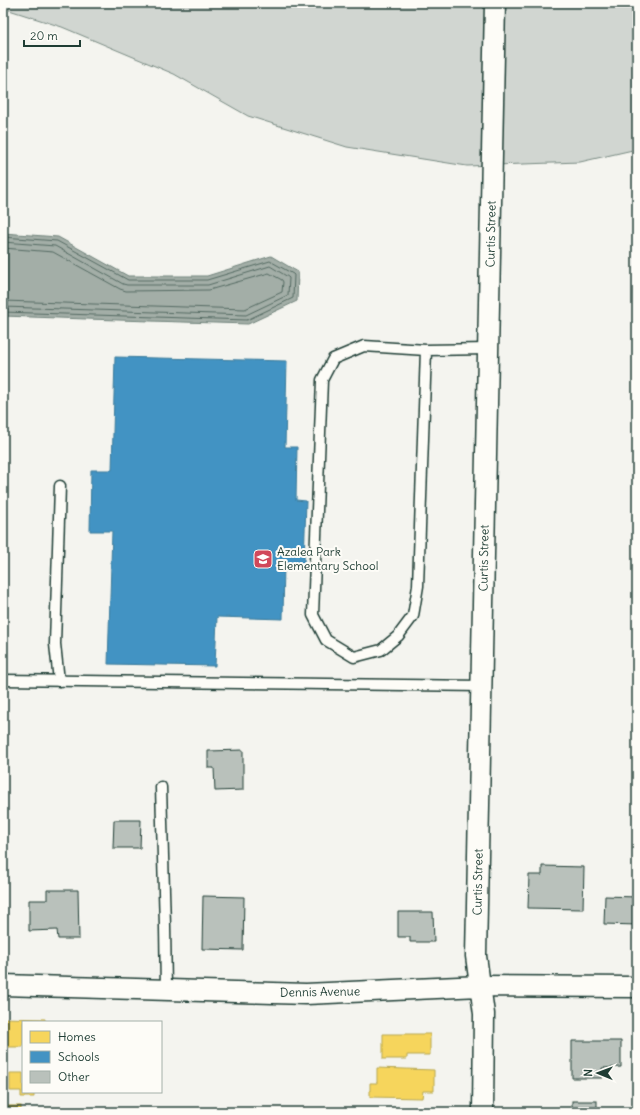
<svg xmlns="http://www.w3.org/2000/svg" width="640" height="1115" font-family="Delius,sans-serif">
	<style>
		.green { fill: #d1d6d1; stroke: #788a82 }
		.water { fill: #a3aea7; stroke: #6e8179 }
		.homes { fill: #f6d55c; stroke: #b6a750 }
		.schools { fill: #4393c3; stroke: #387998 }
		.lines { fill: none; stroke-linecap: round; stroke-linejoin: round }
		.shore { stroke: #546a62; stroke-width: 1 }
		.building { fill: #b9c1bb; stroke: #1f3d34 }
		.service-casing { stroke: #1f3d34; stroke-width: 13 }
		.minor-casing { stroke: #1f3d34; stroke-width: 23 }
		.service { stroke: #fdfcf7; stroke-width: 10 }
		.minor { stroke: #fdfcf7; stroke-width: 20 }
		.labels { text-anchor: middle; stroke-width: 4; stroke-linejoin: round; paint-order: stroke }
		.street-label { font-size: 12px; fill: #1f3d34; stroke: #fdfcf7 }
		.poi-label { font-size: 12px; fill: #1f3d34; stroke: #fdfcf7; text-anchor: start }
	</style>
	<rect width="100%" height="100%" fill="#f4f4ef"/>
	<filter id="ink" filterUnits="userSpaceOnUse"><feTurbulence type="fractalNoise" baseFrequency=".025" numOctaves="2"/><feDisplacementMap in="SourceGraphic" scale="8" xChannelSelector="R" yChannelSelector="G"/><feConvolveMatrix kernelMatrix="1 2 1 2 8 2 1 2 1" color-interpolation-filters="sRGB"/></filter>
	<g filter="url(#ink)">
		<polygon class="green" points="3,3 637,3 637,149 580,162 467,166 347,147 248,116 174,74 62,27 3,8"/>
		<polygon class="water" points="3,233 58,237 128,276 207,276 271,256 298,272 297,301 248,324 86,319 3,316"/>
		<g class="homes">
			<polygon points="3,1018 45,1019 45,1022 23,1022 23,1047 3,1047"/>
			<polygon points="383,1034 430,1034 430,1055 407,1055 407,1059 383,1059"/>
			<polygon points="377,1068 434,1070 434,1091 423,1091 422,1098 370,1097 370,1083 377,1083"/>
			<polygon points="10,1073 23,1073 23,1092 34,1092 34,1097 21,1097 21,1091 10,1091"/>
			<rect x="3" y="1106" width="18" height="6"/>
			<rect x="381" y="1111" width="52" height="1"/>
		</g>
		<polygon class="schools" points="115,357 287,361 285,447 297,447 296,500 306,501 304,563 284,563 283,619 217,617 215,666 108,664 112,531 90,531 91,470 112,470"/>
		<g class="lines">
			<g class="shore">
				<polyline points="3,237 57,241 128,280 207,280 270,261 293,274 294,275 293,298 247,320 3,312"/>
				<polyline points="3,242 55,246 123,284 127,285 208,285 270,266 288,277 289,278 288,295 246,315 3,307"/>
				<polyline points="3,248 53,252 120,289 126,291 209,290 269,273 282,280 283,282 282,292 245,309 3,301"/>
			</g>
		</g>
		<g class="building">
			<polygon points="243,750 243,790 215,791 214,768 208,768 208,751"/>
			<polygon points="114,820 141,820 140,848 113,848"/>
			<polygon points="542,866 584,867 583,909 528,908 529,875 542,875"/>
			<polygon points="47,890 78,890 79,939 58,939 57,930 29,931 29,900 47,900"/>
			<polygon points="203,896 244,897 243,950 202,949"/>
			<polygon points="605,896 637,897 637,925 604,924"/>
			<polygon points="398,912 433,912 434,942 410,942 410,937 398,937"/>
			<polygon points="572,1041 621,1041 621,1067 602,1068 602,1078 572,1078"/>
			<rect x="572" y="1101" width="25" height="11"/>
		</g>
		<g class="lines">
			<defs>
				<g id="service">
					<polyline points="426,350 418,586 413,616 398,636 381,650 354,657 326,640 313,615 322,380 333,359 364,346 426,350 488,349"/>
					<polyline points="3,680 482,686"/>
					<polyline points="59,681 55,644 60,486"/>
					<polyline points="161,787 165,926 166,990"/>
				</g>
				<g id="minor">
					<polyline points="3,985 306,994 480,986 637,987"/>
					<polyline points="483,1112 484,1014 476,956 495,3"/>
				</g>
			</defs>
			<use href="#service" class="service-casing"/>
			<use href="#minor" class="minor-casing"/>
			<use href="#service" class="service"/>
			<use href="#minor" class="minor"/>
		</g>
	</g>
	<defs>
		<symbol id="school-square" viewBox="-11 -11 22 22"><rect x="-9" y="-9" width="18" height="18" rx="4" fill="#d1495b" stroke="#fdfcf7"/><path d="M0-5L7-2L0 1L-7-2ZM-4 1L0 2.5L4 1V4Q0 6-4 4Z" fill="#fff"/></symbol>
	</defs>
	<g fill-rule="evenodd">
		<use href="#school-square" x="252" y="548" width="22" height="22"/>
	</g>
	<g class="labels">
		<g class="street-label">
			<text transform="translate(491 234) rotate(-89)" y="4">Curtis Street</text>
			<text transform="translate(484 558) rotate(-89)" y="4">Curtis Street</text>
			<text transform="translate(478 882) rotate(-89)" y="4">Curtis Street</text>
			<text transform="translate(320 992) rotate(-1)" y="4">Dennis Avenue</text>
		</g>
		<g class="poi-label">
			<text x="277" y="556">Azalea Park<tspan x="277" dy="14">Elementary School</tspan></text>
		</g>
	</g>
	<rect width="640" height="1115" fill="none" stroke="#fdfcf7" stroke-width="16"/>
	<rect x="8" y="8" width="624" height="1099" fill="none" stroke="#1f3d34" stroke-width="1.5" filter="url(#ink)"/>
	<rect x="22" y="1021" width="140" height="72" fill="#fdfcf7" stroke="#a4b0a9"/>
	<rect x="30" y="1031" width="20" height="12" fill="#f6d55c" stroke="#a4b0a9"/>
	<text x="58" y="1041" font-size="12" fill="#1f3d34">Homes</text>
	<rect x="30" y="1051" width="20" height="12" fill="#4393c3" stroke="#a4b0a9"/>
	<text x="58" y="1061" font-size="12" fill="#1f3d34">Schools</text>
	<rect x="30" y="1071" width="20" height="12" fill="#b9c1bb" stroke="#a4b0a9"/>
	<text x="58" y="1081" font-size="12" fill="#1f3d34">Other</text>
	<g transform="translate(598 1073) rotate(271)" stroke="#fdfcf7" stroke-width="3" paint-order="stroke">
	<path d="M0-3L7 15L0 10L-7 15Z" fill="#1f3d34"/>
	<text y="-6" font-size="11" font-weight="bold" text-anchor="middle" fill="#1f3d34">N</text>
	</g>
	<path d="M24 40v6h56v-6" fill="none" stroke="#1f3d34" stroke-width="2"/>
	<text x="30" y="40" font-size="12" fill="#1f3d34" stroke="#fdfcf7" stroke-width="3" paint-order="stroke">20 m</text>
</svg>
